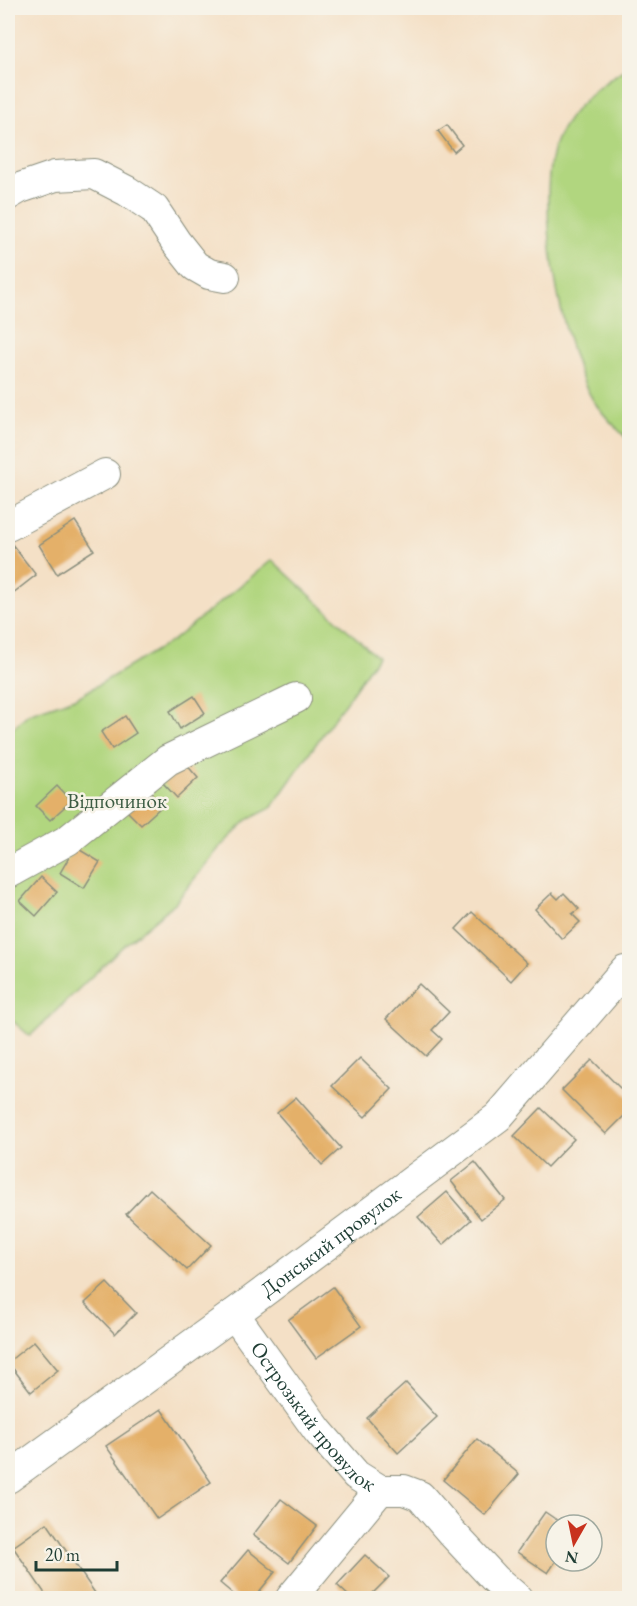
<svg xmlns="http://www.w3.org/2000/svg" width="637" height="1606" font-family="'EB Garamond',serif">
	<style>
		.green { fill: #b1d67f; stroke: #688a5a; stroke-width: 1.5 }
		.building { fill: #e4b069 }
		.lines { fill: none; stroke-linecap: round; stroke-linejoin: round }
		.minor-casing { stroke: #8a8e7d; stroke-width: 32 }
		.minor { stroke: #fff; stroke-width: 30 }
		.labels { text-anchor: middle; stroke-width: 5; stroke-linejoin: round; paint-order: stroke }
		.park-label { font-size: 21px; fill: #3c5c43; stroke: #f7f3e8 }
		.street-label { font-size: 21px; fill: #1f3d34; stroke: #f7f3e8 }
	</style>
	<rect width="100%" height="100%" fill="#f7f3e8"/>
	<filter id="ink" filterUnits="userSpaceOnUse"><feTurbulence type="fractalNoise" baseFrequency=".0167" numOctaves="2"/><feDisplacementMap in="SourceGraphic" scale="12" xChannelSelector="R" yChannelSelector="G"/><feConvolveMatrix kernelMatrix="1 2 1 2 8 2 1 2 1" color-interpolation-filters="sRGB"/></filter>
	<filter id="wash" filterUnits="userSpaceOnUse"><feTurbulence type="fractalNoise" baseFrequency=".008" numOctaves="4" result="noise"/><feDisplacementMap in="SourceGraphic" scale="24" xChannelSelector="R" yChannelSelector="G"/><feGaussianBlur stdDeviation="1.35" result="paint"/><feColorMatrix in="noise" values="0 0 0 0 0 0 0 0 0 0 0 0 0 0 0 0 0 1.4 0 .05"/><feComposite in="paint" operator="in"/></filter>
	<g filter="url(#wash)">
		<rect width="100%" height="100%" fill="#f4e0c6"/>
		<g class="green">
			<path d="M 629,66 L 629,441 C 617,428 603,416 593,400 C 561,349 533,195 557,139 C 572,106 600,85 629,66 Z"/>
			<polygon points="272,560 377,657 271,808 247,820 219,848 175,903 121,948 30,1036 8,1017 8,733 28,714 78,697 172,641"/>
		</g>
		<g id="blocks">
			<g class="building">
				<polygon points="447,125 462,145 454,152 438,131"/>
				<polygon points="75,521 94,550 57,574 39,545"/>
				<polygon points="11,543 36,575 8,597 8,546"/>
				<polygon points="194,696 205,713 180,729 170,711"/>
				<polygon points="125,716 136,733 112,749 101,732"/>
				<polygon points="185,763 198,778 177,798 163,783"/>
				<polygon points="57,786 71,801 50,820 36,806"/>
				<polygon points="148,791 162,806 141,825 127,811"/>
				<polygon points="75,847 100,862 84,888 60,873"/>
				<polygon points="41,877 57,892 36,916 20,901"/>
				<polygon points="552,893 558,899 564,893 579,909 572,914 580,922 562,939 535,909"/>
				<polygon points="472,912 527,963 511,981 456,929"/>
				<polygon points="419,984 449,1012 432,1030 442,1039 426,1056 386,1019"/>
				<polygon points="360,1058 392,1089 365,1117 332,1086"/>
				<polygon points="592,1060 630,1098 630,1110 606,1134 562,1090"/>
				<polygon points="296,1097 341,1148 322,1165 277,1113"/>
				<polygon points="541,1108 574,1139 547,1167 514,1136"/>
				<polygon points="475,1162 505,1200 481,1219 451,1181"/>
				<polygon points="150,1189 211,1245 187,1270 126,1214"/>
				<polygon points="447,1192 471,1220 443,1245 418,1217"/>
				<polygon points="107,1283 136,1313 115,1334 85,1303"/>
				<polygon points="333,1287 361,1326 316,1358 288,1320"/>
				<polygon points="34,1341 58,1370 31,1392 8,1362"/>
				<polygon points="406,1383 437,1417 398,1453 367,1418"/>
				<polygon points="161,1409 211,1482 157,1519 106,1446"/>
				<polygon points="477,1439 519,1474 485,1515 443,1480"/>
				<polygon points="281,1499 317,1526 289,1563 253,1535"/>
				<polygon points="545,1512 564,1525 556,1525 556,1561 548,1573 517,1552"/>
				<polygon points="47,1523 95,1593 87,1598 48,1598 13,1547"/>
				<polygon points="248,1550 275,1572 254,1598 238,1598 220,1583"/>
				<polygon points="365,1555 389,1577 368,1598 351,1598 337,1585"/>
			</g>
		</g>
	</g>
	<g filter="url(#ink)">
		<use href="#blocks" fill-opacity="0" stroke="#8a8e7d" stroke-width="1.5"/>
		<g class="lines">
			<defs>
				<g id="minor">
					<polyline points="8,195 20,188 55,176 94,174 127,191 154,209 176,242 195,266 209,274 225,277"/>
					<polyline points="8,526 105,474"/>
					<polyline points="8,873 68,840 168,760 296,698"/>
					<path id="s1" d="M 234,1314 L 318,1431 L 356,1475 L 380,1490 L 291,1598"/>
					<path id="s2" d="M 8,1478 L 234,1314 L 498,1117 L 625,970"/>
					<polyline points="380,1490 404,1490 420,1496 451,1532 495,1579 517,1598"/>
				</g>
			</defs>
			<use href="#minor" class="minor-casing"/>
			<use href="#minor" class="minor"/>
		</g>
	</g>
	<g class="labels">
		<g class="park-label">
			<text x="117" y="808">Відпочинок</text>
		</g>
		<g class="street-label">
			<text dy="7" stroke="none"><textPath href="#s2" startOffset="400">Донський провулок</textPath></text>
			<text dy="7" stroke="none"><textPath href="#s1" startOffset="130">Острозький провулок</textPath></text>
		</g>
	</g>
	<rect width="637" height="1606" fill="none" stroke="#f7f3e8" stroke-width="30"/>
	<g transform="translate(574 1543) rotate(189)"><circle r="28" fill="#f7f3e8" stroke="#a1aaa0" stroke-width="1.5"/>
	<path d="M0-4.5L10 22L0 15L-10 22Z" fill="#c8321e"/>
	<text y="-9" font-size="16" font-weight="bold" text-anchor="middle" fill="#1f3d34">N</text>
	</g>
	<path d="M36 1561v9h81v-9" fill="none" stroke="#1f3d34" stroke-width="3"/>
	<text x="45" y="1561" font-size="18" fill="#1f3d34" stroke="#f7f3e8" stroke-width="4.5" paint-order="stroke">20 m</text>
</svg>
